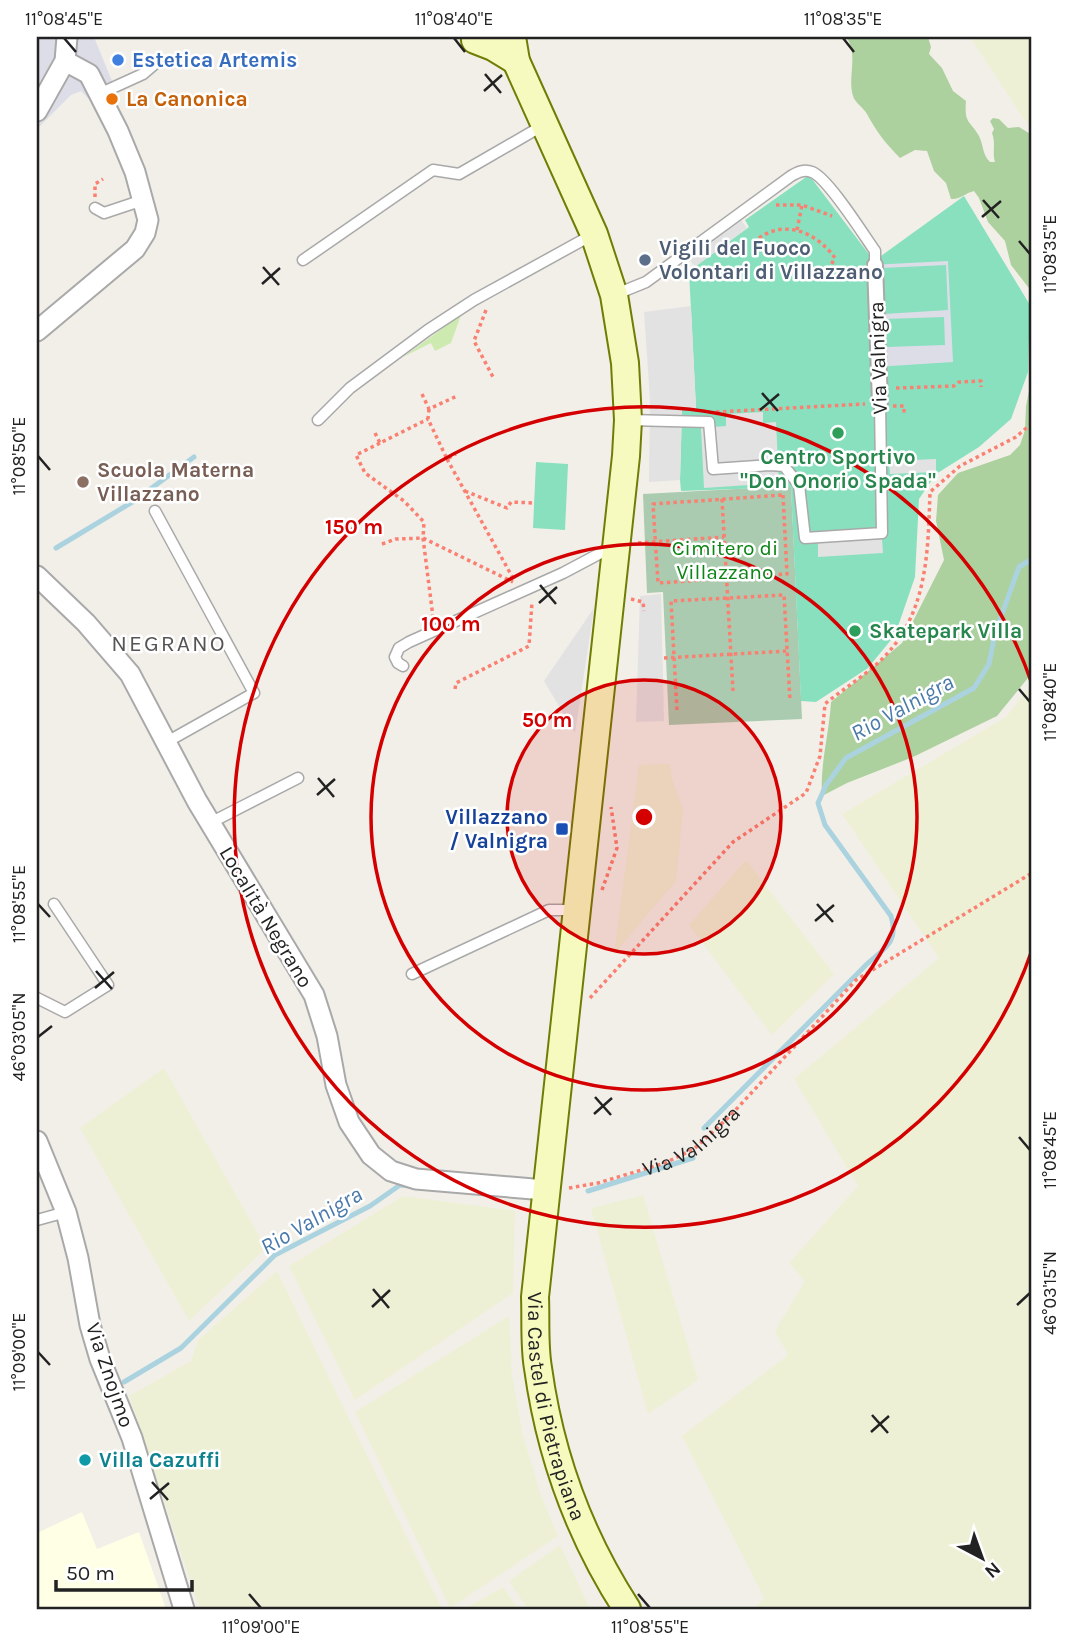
<svg xmlns="http://www.w3.org/2000/svg" width="1069" height="1646" font-family="Karla,sans-serif">
	<style>
		.education { fill: #ffffe5 }
		.farmland { fill: #eef0d5 }
		.grass { fill: #cdebb0 }
		.forest { fill: #add19e }
		.cemetery { fill: #aacbaf }
		.pitch { fill: #88e0be }
		.parking { fill: #e2e2e2 }
		.plaza { fill: #dddde8; fill-rule: evenodd }
		.lines { fill: none; stroke-linecap: round; stroke-linejoin: round }
		.stream { stroke: #aad3df; stroke-width: 5 }
		.service-casing { stroke: #a9a9a9; stroke-width: 13 }
		.pedestrian-casing { stroke: #a9a9a9; stroke-width: 18 }
		.minor-casing { stroke: #a9a9a9; stroke-width: 23 }
		.secondary-casing { stroke: #707d05; stroke-width: 30 }
		.path { stroke: #fa8072; stroke-width: 3.5; stroke-dasharray: 3.5 3.5; stroke-linecap: butt }
		.service { stroke: #fff; stroke-width: 10 }
		.pedestrian { stroke: #fff; stroke-width: 14 }
		.minor { stroke: #fff; stroke-width: 19 }
		.secondary { stroke: #f7fabf; stroke-width: 26 }
		.ticks { fill: none; stroke: #222; stroke-width: 2.5 }
		.ring { fill: none; stroke: #d40000; stroke-width: 3.5 }
		.shop-dot { fill: #3f7fe0; stroke: #fff; stroke-width: 2.5 }
		.food-dot { fill: #e8710a; stroke: #fff; stroke-width: 2.5 }
		.service-dot { fill: #5c6f8a; stroke: #fff; stroke-width: 2.5 }
		.leisure-dot { fill: #2e9e5b; stroke: #fff; stroke-width: 2.5 }
		.education-dot { fill: #8d6e63; stroke: #fff; stroke-width: 2.5 }
		.transit-dot { fill: #1a4fb4; stroke: #fff; stroke-width: 2.5 }
		.culture-dot { fill: #0f9aa8; stroke: #fff; stroke-width: 2.5 }
		.labels { text-anchor: middle; stroke-width: 5; stroke-linejoin: round; paint-order: stroke }
		.shop-label { font-size: 21px; font-weight: bold; fill: #366cbe; stroke: #fff; text-anchor: start }
		.food-label { font-size: 21px; font-weight: bold; fill: #c56008; stroke: #fff; text-anchor: start }
		.service-label { font-size: 21px; font-weight: bold; fill: #4e5e75; stroke: #fff; text-anchor: start }
		.street-label { font-size: 21px; fill: #222; stroke: #fff }
		.leisure-label { font-size: 21px; font-weight: bold; fill: #27864d; stroke: #fff }
		.education-label { font-size: 21px; font-weight: bold; fill: #785e54; stroke: #fff; text-anchor: start }
		.park-label { font-size: 21px; fill: #0c8416; stroke: #fff }
		.transit-label { font-size: 21px; font-weight: bold; fill: #164399; stroke: #fff; text-anchor: end }
		.culture-label { font-size: 21px; font-weight: bold; fill: #0d838f; stroke: #fff; text-anchor: start }
		.neighbourhood-label { font-size: 23px; letter-spacing: 2px; fill: #555; stroke: #fff }
		.water-label { font-size: 23px; font-style: italic; fill: #4a7aab; stroke: #fff }
		.centre { fill: #d40000; stroke: #fff; stroke-width: 3.5 }
		.ring-label { font-size: 21px; text-anchor: middle; font-weight: bold; fill: #d40000; stroke: #fff; stroke-width: 5; stroke-linejoin: round; paint-order: stroke }
		.neatline { fill: none; stroke: #222; stroke-width: 2.5 }
		.ticks-label { font-size: 18px; text-anchor: middle; fill: #222 }
	</style>
	<rect width="100%" height="100%" fill="#f2efe9"/>
	<polygon class="education" points="82,1512 97,1549 139,1532 166,1609 37,1609 37,1533"/>
	<g class="farmland">
		<polygon points="970,37 1032,37 1032,129 1023,118"/>
		<polygon points="1032,684 1032,1609 754,1609 764,1598 682,1436 788,1355 775,1331 805,1281 789,1263 858,1186 794,1079 939,958 842,814 1006,717"/>
		<polygon points="670,764 672,779 683,809 676,881 614,954 639,765"/>
		<polygon points="746,860 834,974 772,1035 689,925"/>
		<polygon points="164,1068 266,1248 189,1321 80,1128"/>
		<polygon points="643,1195 698,1380 648,1414 591,1208"/>
		<polygon points="403,1196 515,1211 513,1293 355,1400 289,1266"/>
		<polygon points="277,1271 441,1607 437,1609 200,1609 129,1396 191,1361 198,1340"/>
		<polygon points="509,1316 512,1376 523,1435 540,1493 558,1536 450,1608 355,1412"/>
		<polygon points="560,1545 590,1609 528,1609 509,1581"/>
		<polygon points="503,1587 518,1609 465,1609"/>
	</g>
	<polygon class="grass" points="461,315 451,343 435,351 431,343 403,357"/>
	<g class="forest">
		<path d="M 846,37 L 928,37 L 931,47 L 929,54 L 942,68 L 953,91 L 966,101 C 964,124 970,120 979,136 C 984,146 982,154 990,162 L 995,162 C 992,152 996,143 992,133 L 994,129 L 990,121 L 993,118 L 999,119 L 1008,128 L 1019,127 L 1032,135 L 1032,292 L 1011,265 L 1005,241 L 988,222 L 979,198 L 974,191 C 965,193 960,200 951,199 L 946,183 L 934,171 L 927,151 L 915,150 L 900,158 C 886,144 876,131 867,114 C 863,107 855,103 853,96 C 847,77 859,54 846,37 Z"/>
		<path d="M 1032,375 L 1032,673 L 997,716 L 913,757 L 847,783 L 822,796 C 820,763 829,735 831,702 L 902,643 L 944,560 L 936,521 L 938,495 L 958,473 L 1010,455 L 1020,445 L 1025,430 L 1026,406 Z"/>
	</g>
	<polygon class="cemetery" points="791,486 802,719 669,725 663,592 647,593 643,494"/>
	<g class="pitch">
		<polygon points="809,175 874,261 964,196 1030,305 1028,372 1011,419 979,447 936,474 919,499 915,577 895,635 868,668 816,702 801,701 791,487 681,491 680,480 682,409 696,408 689,271 749,227 745,220"/>
		<polygon points="536,462 568,464 565,530 533,528"/>
	</g>
	<g class="parking">
		<polygon points="741,220 747,228 695,267 689,259"/>
		<polygon points="691,306 696,409 682,410 680,480 649,482 650,399 644,312"/>
		<polygon points="763,412 763,423 776,422 779,483 704,488 701,428 726,426 726,414"/>
		<polygon points="936,459 936,472 890,474 889,461"/>
		<polygon points="882,539 883,553 818,557 818,543"/>
		<polygon points="661,594 664,721 636,722 640,596"/>
		<polygon points="594,608 575,733 544,681"/>
	</g>
	<g class="plaza">
		<polygon points="37,37 94,37 114,86 88,98 81,91 71,95 37,129"/>
		<path d="M 948,261 L 953,362 L 875,367 L 870,265 ZM 946,265 L 948,310 L 884,314 L 882,268 ZM 944,317 L 945,345 L 886,347 L 885,319 Z"/>
	</g>
	<g class="lines">
		<g class="stream">
			<polyline points="56,548 134,501 194,457"/>
			<path d="M 704,1128 L 867,964 C 885,948 899,942 891,916 L 825,825 L 818,803 L 826,785 L 846,758 L 974,688 L 989,664 L 995,633 L 1019,567 L 1032,559"/>
			<polyline points="588,1191 693,1158"/>
			<polyline points="124,1382 181,1348 275,1255 370,1206 400,1185 411,1186"/>
		</g>
		<defs>
			<g id="service">
				<polyline points="99,94 143,74 157,62"/>
				<polyline points="95,208 104,213 143,200"/>
				<polyline points="303,260 433,170 459,174 542,126"/>
				<path d="M 614,295 L 646,282 L 791,176 C 798,172 804,169 812,172 C 828,178 863,234 875,251 L 875,265"/>
				<polyline points="318,420 350,388 428,330 474,300 592,235"/>
				<polyline points="629,420 709,422 713,469 770,465 784,466 799,485 805,538 882,533 880,403"/>
				<polyline points="155,511 254,693 165,743"/>
				<polyline points="403,666 398,663 395,657 399,648 409,642 563,573 612,547"/>
				<polyline points="210,823 298,778"/>
				<polyline points="412,974 549,910 576,910"/>
				<polyline points="37,998 65,1012 108,985 54,904"/>
				<polyline points="37,1220 66,1212"/>
			</g>
			<polyline id="pedestrian" points="875,265 880,403"/>
			<g id="minor">
				<polyline points="37,111 65,61 67,37"/>
				<polyline points="37,331 135,249 145,233 148,220 135,172 118,131 89,74 65,61"/>
				<polyline points="37,576 86,623 130,674 197,801 314,995 327,1036 336,1085 349,1122 371,1155 391,1171 416,1179 545,1190"/>
				<polyline points="37,1141 66,1212 78,1258 90,1325 100,1359 132,1438 184,1609"/>
			</g>
			<g id="secondary">
				<path id="s2" d="M 512,37 L 516,61 L 594,234 L 614,295 L 625,363 L 628,420 L 626,456 L 535,1297 C 536,1320 534,1345 538,1368 C 550,1455 579,1535 627,1609"/>
				<polyline points="475,40 493,47 516,61"/>
			</g>
		</defs>
		<use href="#service" class="service-casing"/>
		<use href="#pedestrian" class="pedestrian-casing"/>
		<use href="#minor" class="minor-casing"/>
		<use href="#secondary" class="secondary-casing"/>
		<g class="path">
			<polyline points="95,197 95,184 103,179"/>
			<polyline points="776,205 802,205 832,216"/>
			<polyline points="797,230 802,205"/>
			<path d="M 759,238 C 786,219 817,233 835,258 L 831,265"/>
			<polyline points="486,310 474,341 493,377"/>
			<polyline points="896,388 954,386 959,382 981,381 981,387"/>
			<polyline points="422,394 429,409 457,396"/>
			<polyline points="893,406 904,406 904,413"/>
			<polyline points="429,409 428,419 447,459 456,454"/>
			<polyline points="716,412 865,404"/>
			<polyline points="375,433 380,443 428,419"/>
			<polyline points="380,443 356,455 365,473 404,501 424,522 423,538 433,617"/>
			<polyline points="447,459 514,580"/>
			<polyline points="465,491 507,508 511,502 534,503"/>
			<polygon points="783,495 787,574 658,583 653,504"/>
			<polyline points="722,499 733,691"/>
			<polyline points="638,543 724,537"/>
			<polyline points="382,544 396,539 423,538 513,582"/>
			<polyline points="631,599 643,602 644,611"/>
			<polyline points="664,658 787,651"/>
			<polyline points="455,689 456,683 529,646 532,602"/>
			<polyline points="677,710 671,601 784,595 790,701"/>
			<polyline points="602,890 617,848 611,807"/>
			<path d="M 590,998 L 733,842 L 806,793 L 820,756 L 825,704 C 844,688 868,674 885,656 C 928,611 928,550 930,492 L 960,466 L 1016,437 L 1032,423"/>
			<path id="s1" d="M 569,1188 L 598,1183 L 665,1163 L 694,1149 L 730,1116 L 856,980 L 1032,873"/>
		</g>
		<use href="#service" class="service"/>
		<use href="#pedestrian" class="pedestrian"/>
		<use href="#minor" class="minor"/>
		<use href="#secondary" class="secondary"/>
	</g>
	<path class="ticks" d="M 64,38 L 76,52M 454,38 L 465,52M 843,38 L 854,52M 485,74 L 501,93M 484,91 L 502,75M 983,200 L 999,218M 982,217 L 1001,201M 1019,241 L 1030,254M 263,267 L 279,285M 262,284 L 280,268M 762,393 L 778,411M 760,410 L 779,394M 38,456 L 50,470M 540,585 L 556,604M 539,603 L 557,587M 1019,689 L 1030,702M 318,778 L 334,797M 317,795 L 335,779M 38,904 L 50,917M 817,904 L 833,922M 815,921 L 834,905M 96,971 L 112,989M 95,988 L 114,972M 38,1037 L 52,1026M 595,1097 L 611,1115M 594,1114 L 612,1098M 1019,1137 L 1030,1150M 373,1289 L 389,1308M 1017,1305 L 1030,1293M 372,1307 L 390,1290M 38,1352 L 50,1365M 872,1415 L 888,1433M 871,1432 L 889,1416M 152,1482 L 168,1500M 150,1499 L 169,1483M 249,1594 L 261,1608M 638,1594 L 650,1608"/>
	<circle cx="644" cy="817" r="137" fill="#d40000" fill-opacity=".12"/>
	<g class="ring">
		<circle cx="644" cy="817" r="137"/>
		<circle cx="644" cy="817" r="273"/>
		<path d="M1032 950A410 410 0 1 1 1032 684"/>
	</g>
	<circle class="shop-dot" cx="118" cy="60" r="7"/>
	<circle class="food-dot" cx="112" cy="99" r="7"/>
	<circle class="service-dot" cx="645" cy="260" r="7"/>
	<g class="leisure-dot">
		<circle cx="838" cy="433" r="7"/>
		<circle cx="855" cy="631" r="7"/>
	</g>
	<circle class="education-dot" cx="83" cy="482" r="7"/>
	<rect class="transit-dot" x="555" y="822" width="14" height="14" rx="3.5"/>
	<circle class="culture-dot" cx="85" cy="1460" r="7"/>
	<g class="labels">
		<g class="shop-label">
			<text x="132" y="67">Estetica Artemis</text>
		</g>
		<g class="food-label">
			<text x="126" y="106">La Canonica</text>
		</g>
		<g class="service-label">
			<text x="659" y="255">Vigili del Fuoco<tspan x="659" dy="24">Volontari di Villazzano</tspan></text>
		</g>
		<g class="street-label">
			<text transform="translate(878 358) rotate(-92)" y="7">Via Valnigra</text>
			<text transform="translate(266 917) rotate(59)" y="7">Località Negrano</text>
			<text dy="7" stroke="none"><textPath href="#s1" startOffset="133">Via Valnigra</textPath></text>
			<text transform="translate(110 1375) rotate(71)" y="7">Via Znojmo</text>
			<text dy="7" stroke="none"><textPath href="#s2" startOffset="1398">Via Castel di Pietrapiana</textPath></text>
		</g>
		<g class="leisure-label">
			<text x="838" y="464">Centro Sportivo<tspan x="838" dy="24">"Don Onorio Spada"</tspan></text>
			<text x="869" y="638" text-anchor="start">Skatepark Villa</text>
		</g>
		<g class="education-label">
			<text x="97" y="477">Scuola Materna<tspan x="97" dy="24">Villazzano</tspan></text>
		</g>
		<g class="park-label">
			<text x="725" y="555">Cimitero di<tspan x="725" dy="24">Villazzano</tspan></text>
		</g>
		<g class="transit-label">
			<text x="548" y="824">Villazzano<tspan x="548" dy="24">/ Valnigra</tspan></text>
		</g>
		<g class="culture-label">
			<text x="99" y="1467">Villa Cazuffi</text>
		</g>
		<g class="neighbourhood-label">
			<text x="169" y="651">NEGRANO</text>
		</g>
		<g class="water-label">
			<text transform="translate(902 707) rotate(-29)" y="8">Rio Valnigra</text>
			<text transform="translate(311 1220) rotate(-30)" y="8">Rio Valnigra</text>
		</g>
	</g>
	<circle cx="644" cy="817" r="10" class="centre"/>
	<g class="ring-label">
		<text x="354" y="534">150 m</text>
		<text x="451" y="631">100 m</text>
		<text x="547" y="727">50 m</text>
	</g>
	<rect width="1069" height="1646" fill="none" stroke="#ffffff" stroke-width="77"/>
	<g transform="translate(982 1558) rotate(139)" stroke="#ffffff" stroke-width="5" paint-order="stroke">
	<path d="M0-5L12 26L0 18L-12 26Z" fill="#222222"/>
	<text y="-10" font-size="19" font-weight="bold" text-anchor="middle" fill="#222222">N</text>
	</g>
	<path d="M56 1580v10h136v-10" fill="none" stroke="#222222" stroke-width="3.5"/>
	<text x="66" y="1580" font-size="21" fill="#222222" stroke="#ffffff" stroke-width="5" paint-order="stroke">50 m</text>
	<rect x="38" y="38" width="992" height="1570" class="neatline"/>
	<g class="ticks-label">
		<text x="64" y="25">11°08'45"E</text>
		<text x="454" y="25">11°08'40"E</text>
		<text x="843" y="25">11°08'35"E</text>
		<text transform="translate(1050 254) rotate(-90)" y="6">11°08'35"E</text>
		<text transform="translate(19 456) rotate(-90)" y="6">11°08'50"E</text>
		<text transform="translate(1050 702) rotate(-90)" y="6">11°08'40"E</text>
		<text transform="translate(19 904) rotate(-90)" y="6">11°08'55"E</text>
		<text transform="translate(19 1037) rotate(-90)" y="6">46°03'05"N</text>
		<text transform="translate(1050 1150) rotate(-90)" y="6">11°08'45"E</text>
		<text transform="translate(1050 1293) rotate(-90)" y="6">46°03'15"N</text>
		<text transform="translate(19 1352) rotate(-90)" y="6">11°09'00"E</text>
		<text x="261" y="1633">11°09'00"E</text>
		<text x="650" y="1633">11°08'55"E</text>
	</g>
</svg>
